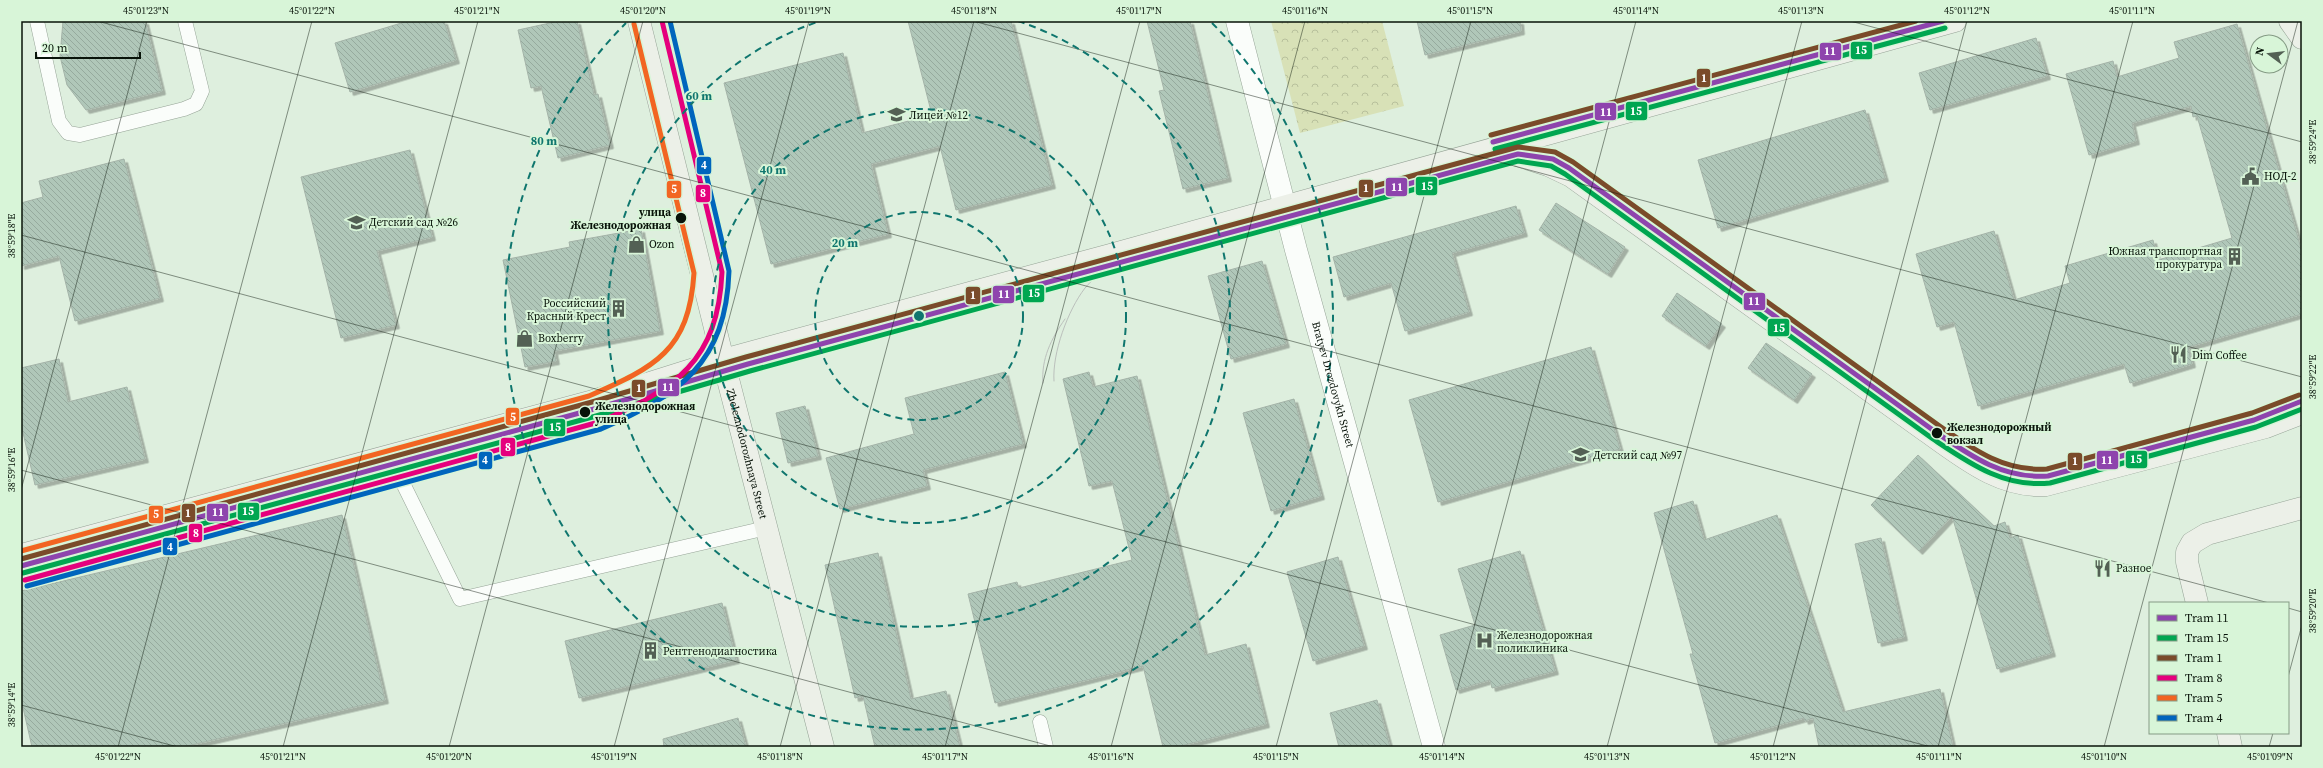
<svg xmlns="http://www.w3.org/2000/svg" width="2323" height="768" font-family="'Source Serif 4',serif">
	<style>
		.forest { fill: url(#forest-crowns) }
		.building { fill: url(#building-back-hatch); stroke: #a4b3a8; filter: url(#shadow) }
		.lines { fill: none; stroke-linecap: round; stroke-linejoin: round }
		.lane-casing { stroke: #95a396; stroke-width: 15 }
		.street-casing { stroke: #95a396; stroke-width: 23 }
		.secondary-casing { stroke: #95a396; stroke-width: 23 }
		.lane { stroke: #fafdfa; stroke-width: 14 }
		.street { stroke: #fafdfa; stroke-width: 22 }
		.secondary { stroke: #ecf0e8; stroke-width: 22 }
		.tram { stroke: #bbc0bc; stroke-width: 1 }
		.tram-1-casing { stroke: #d8f5d8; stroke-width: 8 }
		.tram-2-casing { stroke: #d8f5d8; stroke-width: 8 }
		.tram-3-casing { stroke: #d8f5d8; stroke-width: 8 }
		.tram-4-casing { stroke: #d8f5d8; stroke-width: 8 }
		.tram-5-casing { stroke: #d8f5d8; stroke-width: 8 }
		.tram-6-casing { stroke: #d8f5d8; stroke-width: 8 }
		.tram-1 { stroke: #8e44ad; stroke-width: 5 }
		.tram-2 { stroke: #00a651; stroke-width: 5 }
		.tram-3 { stroke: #7a4b2a; stroke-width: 5 }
		.tram-4 { stroke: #e5007d; stroke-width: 5 }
		.tram-5 { stroke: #f26522; stroke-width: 5 }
		.tram-6 { stroke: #0065bd; stroke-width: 5 }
		.ticks { fill: none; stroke: #081309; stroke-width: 1; stroke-opacity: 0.45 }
		.ring { fill: none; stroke: #0f766e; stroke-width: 2; stroke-dasharray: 7 5 }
		.stop-dot { fill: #081309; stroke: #d8f5d8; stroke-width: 1.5 }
		.labels { text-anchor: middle; stroke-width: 4; stroke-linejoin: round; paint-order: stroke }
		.poi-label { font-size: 11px; fill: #081309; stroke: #d8f5d8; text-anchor: start }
		.stop-label { font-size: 11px; font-weight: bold; fill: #081309; stroke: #d8f5d8; text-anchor: start }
		.street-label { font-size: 11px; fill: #081309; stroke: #d8f5d8 }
		.centre { fill: #0f766e; stroke: #d8f5d8; stroke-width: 2 }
		.ring-label { font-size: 12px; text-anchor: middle; font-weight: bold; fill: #0f766e; stroke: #d8f5d8; stroke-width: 4; stroke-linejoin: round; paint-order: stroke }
		.line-badge { stroke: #d8f5d8; stroke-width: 1.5 }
		.badge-label { font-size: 11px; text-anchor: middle; font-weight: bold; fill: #fff }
		.neatline { fill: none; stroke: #081309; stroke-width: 1.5 }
		.ticks-label { font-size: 10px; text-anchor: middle; fill: #081309 }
	</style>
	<defs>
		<pattern id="forest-crowns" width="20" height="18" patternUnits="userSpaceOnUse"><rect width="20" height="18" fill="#d8e1b7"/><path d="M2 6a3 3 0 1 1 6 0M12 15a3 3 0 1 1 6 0" fill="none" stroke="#b8c09c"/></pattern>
		<pattern id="building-back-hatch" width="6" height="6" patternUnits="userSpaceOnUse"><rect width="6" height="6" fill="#b0c7b9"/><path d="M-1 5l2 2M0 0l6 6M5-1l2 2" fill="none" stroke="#96aa9e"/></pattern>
		<filter id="shadow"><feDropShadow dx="3.5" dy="3.5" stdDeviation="0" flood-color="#0004"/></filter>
	</defs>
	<rect width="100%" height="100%" fill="#deefde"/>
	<polygon class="forest" points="1271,21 1382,21 1404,106 1300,133"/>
	<g class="building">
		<polygon points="63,21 145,21 162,91 86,110 67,85 60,56"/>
		<polygon points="408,21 444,21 456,60 350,92 335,43"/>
		<polygon points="559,21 577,21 594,95 598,94 610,145 558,158 541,86 531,88 518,30"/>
		<polygon points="908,21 1011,21 1052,185 956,210 940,146 871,164 888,234 771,264 724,83 843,53 862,133 932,115"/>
		<polygon points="1147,21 1190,21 1228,178 1183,189 1159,91 1164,90"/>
		<polygon points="1417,21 1520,21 1521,31 1425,55"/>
		<polygon points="2237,24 2302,252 2302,314 2188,347 2192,364 2130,383 2124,364 1978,406 1954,322 1937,327 1916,254 1994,231 2014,300 2070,283 2065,266 2153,240 2158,260 2232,238 2197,116 2193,117 2191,106 2132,123 2136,141 2089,155 2066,74 2113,61 2117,77 2179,58 2174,42"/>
		<polygon points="2036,38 2047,76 1930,110 1919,73"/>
		<polygon points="1865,110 1885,178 1718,228 1698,160"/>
		<polygon points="410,150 432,237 377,251 396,325 341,338 301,177"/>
		<polygon points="124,159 160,298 75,321 59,256 21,266 21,203 43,197 39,181"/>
		<polygon points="1556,203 1625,247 1608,274 1539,230"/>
		<polygon points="1516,206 1524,233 1452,253 1469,312 1405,331 1391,283 1344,297 1333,257"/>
		<polygon points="641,229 660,331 554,351 556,361 525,367 503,260 570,247 569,242"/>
		<polygon points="1262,261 1286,344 1231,359 1208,276"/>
		<polygon points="1677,293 1722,324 1706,346 1662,316"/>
		<polygon points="1766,343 1812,374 1794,400 1748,368"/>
		<polygon points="1591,347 1620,449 1438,502 1409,400"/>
		<polygon points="59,359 68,402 127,387 145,459 35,485 21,424 21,368"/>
		<polygon points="1005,372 1023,444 923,470 927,486 840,509 826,458 914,434 905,398"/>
		<polygon points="1089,372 1093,387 1137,376 1205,655 1246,644 1266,724 1177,747 1163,747 1143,666 995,703 968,594 1017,582 1019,588 1132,560 1112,481 1089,486 1063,379"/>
		<polygon points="1294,399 1321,496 1271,511 1243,413"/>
		<polygon points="805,406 818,456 788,463 776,413"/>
		<polygon points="1918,455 1994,526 2005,522 2010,538 2018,535 2052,653 1997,669 1952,516 1919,551 1871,505"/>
		<polygon points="1693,501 1704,540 1777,515 1843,712 1940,689 1953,747 1819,747 1813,718 1805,721 1804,718 1715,743 1690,654 1693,654 1654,513"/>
		<polygon points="342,515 385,700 183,747 32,747 21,699 21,591"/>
		<polygon points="1881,538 1904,637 1878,643 1855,544"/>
		<polygon points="1520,551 1555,671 1492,688 1490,680 1456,690 1440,635 1475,625 1458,569"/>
		<polygon points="878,553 911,699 946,691 960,747 875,747 863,696 855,698 825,565"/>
		<polygon points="1338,557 1364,646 1313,661 1287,572"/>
		<polygon points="722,603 736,660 579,698 565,641"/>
		<polygon points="1377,700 1390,747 1339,747 1330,713"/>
		<polygon points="738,718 746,747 664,747 663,739"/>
	</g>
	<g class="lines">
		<defs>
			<g id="lane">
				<polyline points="37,21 59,121 68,133 80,135 184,109 196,104 202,91 185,21"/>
				<polyline points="389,455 460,599 766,528"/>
				<polyline points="1040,722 1046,747"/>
			</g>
			<g id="street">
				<path id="s1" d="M 1237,21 L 1296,250 L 1434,747"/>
			</g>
			<g id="secondary">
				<path id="s2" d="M 639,21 L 723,360 L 823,747"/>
				<polyline points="2290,21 2302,38"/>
				<path d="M 1495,148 L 1548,165 L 1571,176 L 1926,431 C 1962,456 1999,488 2046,485 L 2266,427 L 2302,413"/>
				<polyline points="21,555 593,401 723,360 1110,255 1955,21"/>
				<polyline points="2197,603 2187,562 2187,552 2192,543 2207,534 2302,508"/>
				<polyline points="2228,733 2231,747"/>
			</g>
		</defs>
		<use href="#lane" class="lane-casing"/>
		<use href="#street" class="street-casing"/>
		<use href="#secondary" class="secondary-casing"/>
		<use href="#lane" class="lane"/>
		<use href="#street" class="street"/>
		<use href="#secondary" class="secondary"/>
		<g class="tram">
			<path d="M 1054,381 C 1052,353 1068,310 1085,288 C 1093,278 1104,272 1115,265"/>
			<path d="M 1043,383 C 1041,359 1051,339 1065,319"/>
		</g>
		<defs>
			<g id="tram-1">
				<polyline points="1493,142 1943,21"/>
				<path d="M 21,566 L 594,409 L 748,364 L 1518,154 L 1553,159 L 1569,168 L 1937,433 C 1972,457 2004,479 2048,476 L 2254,420 L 2302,401"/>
			</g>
			<g id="tram-2">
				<polyline points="1495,149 1945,28"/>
				<path d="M 23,573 L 596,416 L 750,371 L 1518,161 L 1551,166 L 1565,174 L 1933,439 C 1969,463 2004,488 2050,483 L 2256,427 L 2302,409"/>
			</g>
			<g id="tram-3">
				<polyline points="1491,135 1916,21"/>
				<path d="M 21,559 L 592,402 L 746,357 L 1518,147 L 1555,152 L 1573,162 L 1941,427 C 1974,450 2005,472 2047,469 L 2252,413 L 2299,395"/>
			</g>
			<path id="tram-4" d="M 25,580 L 599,422 C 676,389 718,361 722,272 L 662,21"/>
			<path id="tram-5" d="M 21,551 L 589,396 C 655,367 689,351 694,273 L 634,24"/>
			<path id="tram-6" d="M 27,586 L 601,429 C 680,395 726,363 729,271 L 670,21"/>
		</defs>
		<use href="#tram-1" class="tram-1-casing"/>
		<use href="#tram-2" class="tram-2-casing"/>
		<use href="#tram-3" class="tram-3-casing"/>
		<use href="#tram-4" class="tram-4-casing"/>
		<use href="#tram-5" class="tram-5-casing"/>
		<use href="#tram-6" class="tram-6-casing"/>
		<use href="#tram-1" class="tram-1"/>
		<use href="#tram-2" class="tram-2"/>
		<use href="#tram-3" class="tram-3"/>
		<use href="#tram-4" class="tram-4"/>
		<use href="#tram-5" class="tram-5"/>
		<use href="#tram-6" class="tram-6"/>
	</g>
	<path class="ticks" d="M 97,21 L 2269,603M 973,21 L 2302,377M 1850,21 L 2302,142M 21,235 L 1931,747M 21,470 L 1054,747M 21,490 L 147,21M 2288,608 L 2302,612M 2288,677 L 2302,625M 21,705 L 178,747M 118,747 L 312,21M 283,747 L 478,21M 449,747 L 643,21M 614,747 L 809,21M 780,747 L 974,21M 945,747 L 1140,21M 1111,747 L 1305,21M 1276,747 L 1471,21M 1442,747 L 1636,21M 1607,747 L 1802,21M 1773,747 L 1967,21M 1938,747 L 2133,21M 2104,747 L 2298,21M 2269,747 L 2273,733"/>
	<g class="ring">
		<circle cx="919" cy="316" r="104"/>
		<circle cx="919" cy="316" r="207"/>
		<path d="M1018 21A311 311 0 1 1 820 21"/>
		<path d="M1212 23A414 414 0 1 1 626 23"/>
	</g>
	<defs>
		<symbol id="school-bare" viewBox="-9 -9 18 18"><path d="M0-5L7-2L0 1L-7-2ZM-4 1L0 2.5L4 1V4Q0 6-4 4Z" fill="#536054" stroke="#d8f5d8" stroke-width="2.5" paint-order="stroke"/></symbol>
		<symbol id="civic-bare" viewBox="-9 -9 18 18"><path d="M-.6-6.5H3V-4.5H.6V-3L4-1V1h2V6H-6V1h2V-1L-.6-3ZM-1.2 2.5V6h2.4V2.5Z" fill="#536054" stroke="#d8f5d8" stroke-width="2.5" paint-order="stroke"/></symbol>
		<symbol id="shop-bare" viewBox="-9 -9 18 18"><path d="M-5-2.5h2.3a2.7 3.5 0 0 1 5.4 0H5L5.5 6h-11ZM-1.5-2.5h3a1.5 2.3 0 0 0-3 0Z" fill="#536054" stroke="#d8f5d8" stroke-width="2.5" paint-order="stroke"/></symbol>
		<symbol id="building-bare" viewBox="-9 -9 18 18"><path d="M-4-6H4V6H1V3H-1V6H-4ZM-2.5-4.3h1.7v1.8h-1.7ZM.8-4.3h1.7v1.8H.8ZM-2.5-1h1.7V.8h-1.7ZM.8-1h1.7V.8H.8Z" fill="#536054" stroke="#d8f5d8" stroke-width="2.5" paint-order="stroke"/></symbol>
		<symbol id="restaurant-bare" viewBox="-9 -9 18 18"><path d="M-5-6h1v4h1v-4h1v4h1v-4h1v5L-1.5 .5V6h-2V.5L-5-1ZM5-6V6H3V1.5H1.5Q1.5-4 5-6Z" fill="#536054" stroke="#d8f5d8" stroke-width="2.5" paint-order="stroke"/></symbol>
		<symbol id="hospital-bare" viewBox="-9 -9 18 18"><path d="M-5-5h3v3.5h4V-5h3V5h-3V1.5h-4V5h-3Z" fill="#536054" stroke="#d8f5d8" stroke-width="2.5" paint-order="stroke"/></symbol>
	</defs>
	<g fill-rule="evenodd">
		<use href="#school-bare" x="884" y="102" width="25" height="25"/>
		<use href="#civic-bare" x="2238" y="164" width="25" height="25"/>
		<use href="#school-bare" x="344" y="210" width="25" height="25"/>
		<use href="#shop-bare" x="624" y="232" width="25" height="25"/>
		<use href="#building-bare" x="2222" y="244" width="25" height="25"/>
		<use href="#building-bare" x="606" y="296" width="25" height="25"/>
		<use href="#shop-bare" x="512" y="326" width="25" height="25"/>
		<use href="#restaurant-bare" x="2166" y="342" width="25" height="25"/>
		<use href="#school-bare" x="1568" y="442" width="25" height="25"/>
		<use href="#restaurant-bare" x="2090" y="556" width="25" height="25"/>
		<use href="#hospital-bare" x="1472" y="628" width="25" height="25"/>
		<use href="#building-bare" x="638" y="638" width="25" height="25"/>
	</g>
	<g class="stop-dot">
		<circle cx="681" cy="218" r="6"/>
		<circle cx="585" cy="412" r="6"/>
		<circle cx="1937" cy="433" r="6"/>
	</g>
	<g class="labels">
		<g class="poi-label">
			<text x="909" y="119">Лицей №12</text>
			<text x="2264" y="180">НОД-2</text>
			<text x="369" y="226">Детский сад №26</text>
			<text x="649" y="248">Ozon</text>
			<text x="2222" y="255" text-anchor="end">Южная транспортная<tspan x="2222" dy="13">прокуратура</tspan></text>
			<text x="606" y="307" text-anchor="end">Российский<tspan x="606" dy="13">Красный Крест</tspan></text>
			<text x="538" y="342">Boxberry</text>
			<text x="2192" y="359">Dim Coffee</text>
			<text x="1593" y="459">Детский сад №97</text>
			<text x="2116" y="572">Разное</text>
			<text x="1497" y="639">Железнодорожная<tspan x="1497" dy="13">поликлиника</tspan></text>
			<text x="663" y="655">Рентгенодиагностика</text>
		</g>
		<g class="stop-label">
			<text x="671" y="216" text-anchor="end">улица<tspan x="671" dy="13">Железнодорожная</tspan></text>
			<text x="595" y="410">Железнодорожная<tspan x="595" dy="13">улица</tspan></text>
			<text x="1947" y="431">Железнодорожный<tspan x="1947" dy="13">вокзал</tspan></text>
		</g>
		<g class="street-label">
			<text dy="4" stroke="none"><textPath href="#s1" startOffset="376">Bratyev Drozdovykh Street</textPath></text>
			<text dy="4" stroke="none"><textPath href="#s2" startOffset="446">Zheleznodorozhnaya Street</textPath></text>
		</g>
	</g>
	<circle cx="919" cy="316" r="6" class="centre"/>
	<g class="ring-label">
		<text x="699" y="100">60 m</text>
		<text x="544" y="145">80 m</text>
		<text x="773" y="174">40 m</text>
		<text x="845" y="247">20 m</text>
	</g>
	<g class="line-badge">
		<rect x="1850" y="41" width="23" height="19" rx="4" fill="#00a651"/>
		<rect x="1819" y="42" width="23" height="19" rx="4" fill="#8e44ad"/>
		<rect x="1696" y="68" width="15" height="20" rx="4" fill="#7a4b2a"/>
		<rect x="1625" y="101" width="23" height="20" rx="4" fill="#00a651"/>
		<rect x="1594" y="102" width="23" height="19" rx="4" fill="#8e44ad"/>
		<rect x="696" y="156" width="16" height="19" rx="4" fill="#0065bd"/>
		<rect x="1415" y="176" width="23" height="20" rx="4" fill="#00a651"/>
		<rect x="1385" y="177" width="23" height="20" rx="4" fill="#8e44ad"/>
		<rect x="1358" y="179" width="16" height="19" rx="4" fill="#7a4b2a"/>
		<rect x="666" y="180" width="16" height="19" rx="4" fill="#f26522"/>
		<rect x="695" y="184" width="16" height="19" rx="4" fill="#e5007d"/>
		<rect x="1022" y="284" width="23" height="19" rx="4" fill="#00a651"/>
		<rect x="992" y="285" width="23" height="19" rx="4" fill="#8e44ad"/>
		<rect x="965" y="286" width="16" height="19" rx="4" fill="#7a4b2a"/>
		<rect x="1743" y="292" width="23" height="19" rx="4" fill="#8e44ad"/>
		<rect x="1767" y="318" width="23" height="19" rx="4" fill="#00a651"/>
		<rect x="657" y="378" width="23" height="19" rx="4" fill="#8e44ad"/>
		<rect x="631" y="379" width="15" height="19" rx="4" fill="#7a4b2a"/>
		<rect x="505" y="407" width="15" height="19" rx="4" fill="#f26522"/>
		<rect x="543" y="418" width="23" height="19" rx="4" fill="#00a651"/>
		<rect x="500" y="437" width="16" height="20" rx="4" fill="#e5007d"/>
		<rect x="2125" y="450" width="23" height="19" rx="4" fill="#00a651"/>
		<rect x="2096" y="450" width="23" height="20" rx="4" fill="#8e44ad"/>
		<rect x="478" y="451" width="15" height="19" rx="4" fill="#0065bd"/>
		<rect x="2067" y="452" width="16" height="19" rx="4" fill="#7a4b2a"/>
		<rect x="237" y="502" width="23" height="19" rx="4" fill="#00a651"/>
		<rect x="206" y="503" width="23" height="19" rx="4" fill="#8e44ad"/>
		<rect x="181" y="503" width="15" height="20" rx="4" fill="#7a4b2a"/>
		<rect x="148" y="505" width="16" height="19" rx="4" fill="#f26522"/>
		<rect x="188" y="523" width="15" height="20" rx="4" fill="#e5007d"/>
		<rect x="162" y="537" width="16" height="19" rx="4" fill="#0065bd"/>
	</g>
	<g class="badge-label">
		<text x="1861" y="54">15</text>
		<text x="1830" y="55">11</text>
		<text x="1704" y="82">1</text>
		<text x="1636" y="115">15</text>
		<text x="1606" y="116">11</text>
		<text x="704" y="169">4</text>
		<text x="1427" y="190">15</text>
		<text x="1397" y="191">11</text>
		<text x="1366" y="192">1</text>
		<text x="674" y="193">5</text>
		<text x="703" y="197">8</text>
		<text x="1034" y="297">15</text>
		<text x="1004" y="298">11</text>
		<text x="973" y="299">1</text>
		<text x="1754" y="305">11</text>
		<text x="1779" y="332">15</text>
		<text x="668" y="391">11</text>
		<text x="639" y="392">1</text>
		<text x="513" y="421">5</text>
		<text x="555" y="431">15</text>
		<text x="508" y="451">8</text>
		<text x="2136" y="463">15</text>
		<text x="2107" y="464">11</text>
		<text x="485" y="464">4</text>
		<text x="2075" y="465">1</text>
		<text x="248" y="515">15</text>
		<text x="218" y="516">11</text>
		<text x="188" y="517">1</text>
		<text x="156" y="518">5</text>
		<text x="196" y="537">8</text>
		<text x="170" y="551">4</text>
	</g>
	<rect width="2323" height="768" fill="none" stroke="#d8f5d8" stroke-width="44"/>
	<rect x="2149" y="602" width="140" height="132" fill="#d8f5d8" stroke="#859b85"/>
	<rect x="2157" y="615" width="20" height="6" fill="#8e44ad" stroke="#859b85"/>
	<text x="2185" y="622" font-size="12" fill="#081309">Tram 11</text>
	<rect x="2157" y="635" width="20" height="6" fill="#00a651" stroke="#859b85"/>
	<text x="2185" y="642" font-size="12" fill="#081309">Tram 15</text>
	<rect x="2157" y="655" width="20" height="6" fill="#7a4b2a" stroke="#859b85"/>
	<text x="2185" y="662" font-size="12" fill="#081309">Tram 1</text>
	<rect x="2157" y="675" width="20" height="6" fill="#e5007d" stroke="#859b85"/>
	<text x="2185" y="682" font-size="12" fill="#081309">Tram 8</text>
	<rect x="2157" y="695" width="20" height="6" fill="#f26522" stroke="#859b85"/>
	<text x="2185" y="702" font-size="12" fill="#081309">Tram 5</text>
	<rect x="2157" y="715" width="20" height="6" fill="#0065bd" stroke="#859b85"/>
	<text x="2185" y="722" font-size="12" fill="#081309">Tram 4</text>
	<g transform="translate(2269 54) rotate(285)"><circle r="19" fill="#d8f5d8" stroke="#859b85"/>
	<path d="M0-3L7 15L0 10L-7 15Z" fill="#536054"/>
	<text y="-6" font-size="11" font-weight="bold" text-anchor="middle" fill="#081309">N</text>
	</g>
	<path d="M36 52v6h104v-6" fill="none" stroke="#081309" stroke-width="2"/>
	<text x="42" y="52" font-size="12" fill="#081309" stroke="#d8f5d8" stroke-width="3" paint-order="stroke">20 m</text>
	<rect x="22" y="22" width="2279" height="724" class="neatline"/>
	<g class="ticks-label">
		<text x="146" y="14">45°01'23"N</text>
		<text x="312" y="14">45°01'22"N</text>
		<text x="477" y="14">45°01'21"N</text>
		<text x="643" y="14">45°01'20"N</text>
		<text x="808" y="14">45°01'19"N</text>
		<text x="974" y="14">45°01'18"N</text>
		<text x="1139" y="14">45°01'17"N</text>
		<text x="1305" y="14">45°01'16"N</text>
		<text x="1470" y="14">45°01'15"N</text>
		<text x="1636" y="14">45°01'14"N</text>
		<text x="1801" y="14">45°01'13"N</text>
		<text x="1967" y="14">45°01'12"N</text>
		<text x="2132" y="14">45°01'11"N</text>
		<text transform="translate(2312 142) rotate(-90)" y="4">38°59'24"E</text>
		<text transform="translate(11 236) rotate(-90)" y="4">38°59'18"E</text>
		<text transform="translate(2312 377) rotate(-90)" y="4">38°59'22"E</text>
		<text transform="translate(11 470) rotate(-90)" y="4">38°59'16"E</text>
		<text transform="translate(2312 611) rotate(-90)" y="4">38°59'20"E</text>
		<text transform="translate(11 705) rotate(-90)" y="4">38°59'14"E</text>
		<text x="118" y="760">45°01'22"N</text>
		<text x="283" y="760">45°01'21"N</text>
		<text x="449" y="760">45°01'20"N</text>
		<text x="614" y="760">45°01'19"N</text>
		<text x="780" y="760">45°01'18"N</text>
		<text x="945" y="760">45°01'17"N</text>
		<text x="1111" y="760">45°01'16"N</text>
		<text x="1276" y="760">45°01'15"N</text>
		<text x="1442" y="760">45°01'14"N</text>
		<text x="1607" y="760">45°01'13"N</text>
		<text x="1773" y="760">45°01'12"N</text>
		<text x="1939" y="760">45°01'11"N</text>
		<text x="2104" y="760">45°01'10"N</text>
		<text x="2270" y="760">45°01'09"N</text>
	</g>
</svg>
